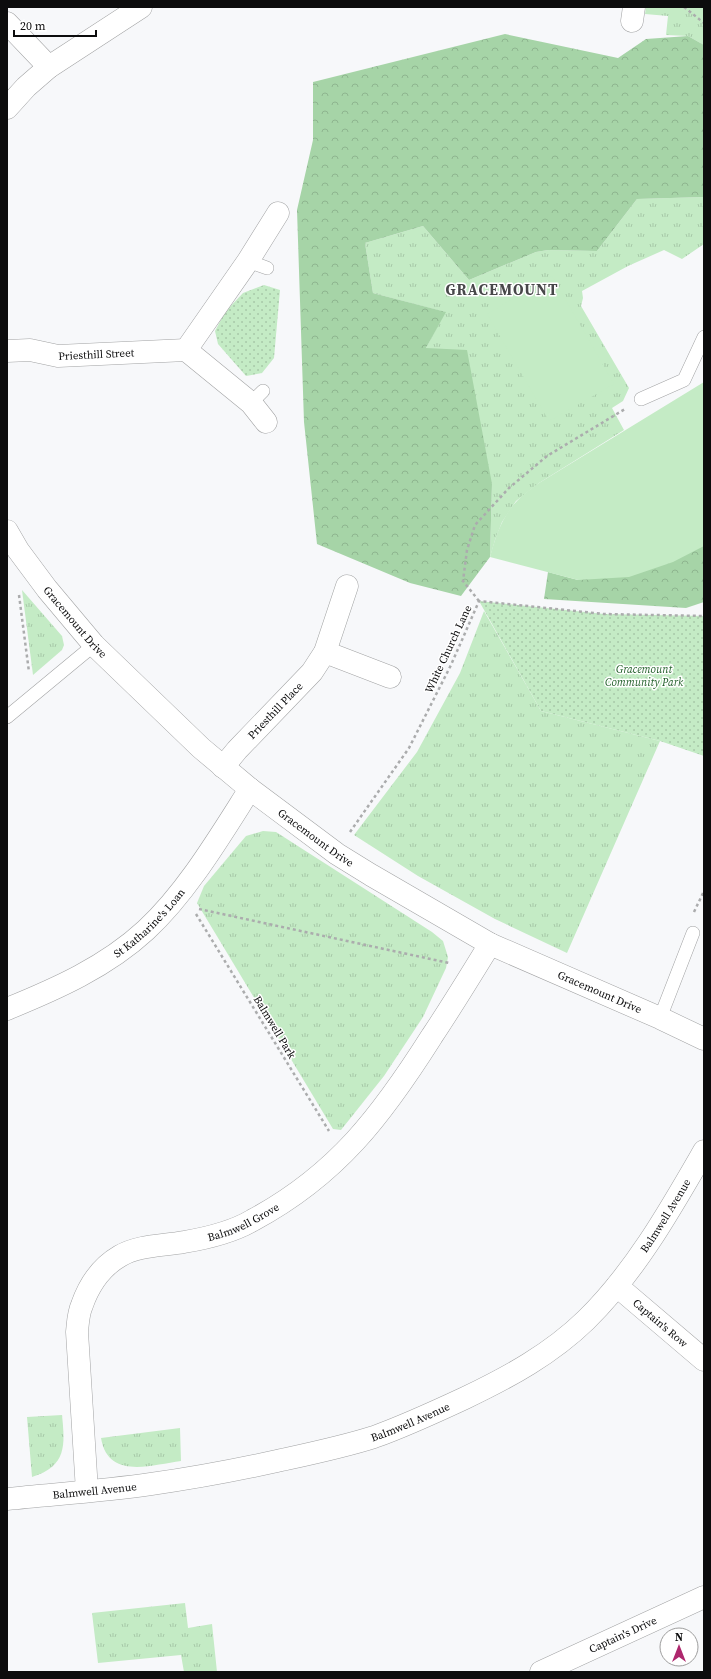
<svg xmlns="http://www.w3.org/2000/svg" width="711" height="1679" font-family="'Source Serif 4',serif">
	<style>
		.grass { fill: url(#grass-tufts) }
		.forest { fill: url(#forest-crowns) }
		.park { fill: url(#park-dots) }
		.garden { fill: #c4ebc5 }
		.lines { fill: none; stroke-linecap: round; stroke-linejoin: round }
		.lane-casing { stroke: #a2a3a4; stroke-width: 14 }
		.street-casing { stroke: #a2a3a4; stroke-width: 23 }
		.path { stroke: #abacad; stroke-width: 2.5; stroke-dasharray: 3 3; stroke-linecap: butt }
		.lane { stroke: #fff; stroke-width: 13 }
		.street { stroke: #fff; stroke-width: 22 }
		.labels { text-anchor: middle; stroke-width: 3; stroke-linejoin: round; paint-order: stroke }
		.street-label { font-size: 11px; fill: #0c0c0d; stroke: #fff }
		.park-label { font-size: 11px; font-style: italic; fill: #1e5d26; stroke: #fff }
		.district-label { font-size: 15px; font-weight: bold; letter-spacing: 1px; fill: #474749; stroke: #fff }
	</style>
	<defs>
		<pattern id="grass-tufts" width="24" height="20" patternUnits="userSpaceOnUse"><rect width="24" height="20" fill="#c4ebc5"/><path d="M3 7l-1-3M5 7V3M7 7l1-3M15 17l-1-3M17 17v-4M19 17l1-3" fill="none" stroke="#a7c8a8"/></pattern>
		<pattern id="forest-crowns" width="20" height="18" patternUnits="userSpaceOnUse"><rect width="20" height="18" fill="#a6d4a7"/><path d="M2 6a3 3 0 1 1 6 0M12 15a3 3 0 1 1 6 0" fill="none" stroke="#8eb58f"/></pattern>
		<pattern id="park-dots" width="8" height="8" patternUnits="userSpaceOnUse"><rect width="8" height="8" fill="#c4ebc5"/><path d="M2 2h.1M6 6h.1" fill="none" stroke="#a7c8a8" stroke-width="1.8" stroke-linecap="round"/></pattern>
	</defs>
	<rect width="100%" height="100%" fill="#f7f8fa"/>
	<g class="grass">
		<polygon points="646,7 704,7 704,45 688,36 666,35 668,16 645,14"/>
		<polygon points="704,197 704,244 682,259 664,250 628,266 582,291 583,298 581,306 629,388 623,401 612,408 624,430 539,483 516,501 502,522 495,540 490,557 492,484 426,348 445,312 373,293 365,243 423,226 469,280 536,252 548,250 597,251 637,199"/>
		<polygon points="22,590 62,636 64,645 62,650 33,675"/>
		<polygon points="484,611 541,711 660,741 567,953 495,919 418,876 354,835 417,752 460,673"/>
		<polygon points="263,831 276,832 432,932 443,941 448,957 446,968 423,1017 384,1076 341,1130 333,1129 197,903 204,886 246,836"/>
		<path d="M 62,1415 C 65,1445 67,1466 32,1477 L 27,1417 Z"/>
		<path d="M 180,1428 L 181,1461 C 151,1465 108,1480 101,1438 Z"/>
		<polygon points="185,1603 188,1628 212,1624 217,1672 184,1672 181,1655 98,1663 92,1613"/>
	</g>
	<g class="forest">
		<polygon points="505,34 618,58 646,39 688,36 704,45 704,197 637,199 597,251 548,250 536,252 469,280 423,226 365,243 373,293 446,312 426,348 467,350 492,484 490,557 461,596 410,583 317,544 304,422 297,210 313,140 313,82"/>
		<polygon points="704,493 704,602 686,608 544,599 548,572 578,580"/>
	</g>
	<g class="park">
		<polygon points="264,285 280,290 274,358 262,373 246,376 218,344 215,331 225,312 243,293"/>
		<polygon points="479,601 604,614 704,616 704,756 660,741 541,711"/>
	</g>
	<g class="garden">
		<polygon points="552,276 614,384 549,421 487,314"/>
		<path d="M 704,382 L 704,546 L 673,562 L 629,577 L 578,580 L 490,557 C 495,538 502,516 517,501 C 523,494 531,489 539,483 Z"/>
	</g>
	<g class="lines">
		<defs>
			<g id="lane">
				<polyline points="248,261 267,268"/>
				<polyline points="641,399 684,380 704,337"/>
				<polyline points="251,403 263,391"/>
				<polyline points="7,717 94,645"/>
				<polyline points="660,1018 693,933"/>
			</g>
			<g id="street">
				<polyline points="632,21 634,7"/>
				<polyline points="7,23 49,67"/>
				<polyline points="7,108 26,87 49,67 141,7"/>
				<path id="s1" d="M 7,351 L 30,350 L 58,356 L 186,350"/>
				<polyline points="266,422 251,403 186,350 248,261 278,213"/>
				<path id="s2" d="M 7,531 L 18,550 L 47,589 L 94,645 L 201,748 L 250,789 L 337,854 L 371,875 L 490,944 L 660,1018 L 704,1039"/>
				<polyline points="325,652 390,677"/>
				<path id="s3" d="M 223,767 L 237,750 L 312,672 L 325,652 L 347,586"/>
				<path id="s4" d="M 7,1009 C 56,989 106,967 146,930 C 187,892 220,836 250,789"/>
				<path id="s5" d="M 617,1286 L 704,1360"/>
				<path id="s6" d="M 87,1491 L 77,1332 C 78,1323 78,1314 82,1305 C 89,1285 101,1267 120,1256 C 139,1245 163,1246 184,1242 C 208,1238 233,1232 253,1220 C 337,1175 382,1115 432,1036 C 452,1006 471,975 490,944"/>
				<path id="s7" d="M 7,1499 C 55,1494 103,1491 151,1484 C 193,1478 236,1470 277,1461 C 309,1454 343,1447 374,1437 C 405,1426 435,1412 465,1398 C 509,1377 551,1354 586,1320 C 635,1272 670,1210 704,1151"/>
				<path id="s8" d="M 541,1672 L 704,1597"/>
			</g>
		</defs>
		<use href="#lane" class="lane-casing"/>
		<use href="#street" class="street-casing"/>
		<g class="path">
			<polyline points="684,7 704,23"/>
			<polyline points="19,595 29,672"/>
			<polyline points="479,601 463,581 467,550 475,525 509,488 547,456 625,409"/>
			<polyline points="350,832 409,748 451,665 479,601 604,614 704,616"/>
			<polyline points="199,909 449,963"/>
			<polyline points="694,912 704,891"/>
			<polyline points="196,914 329,1131"/>
		</g>
		<use href="#lane" class="lane"/>
		<use href="#street" class="street"/>
	</g>
	<g class="labels">
		<g class="street-label">
			<text dy="4" stroke="none"><textPath href="#s1" startOffset="90">Priesthill Street</textPath></text>
			<text dy="4" stroke="none"><textPath href="#s2" startOffset="114">Gracemount Drive</textPath></text>
			<text transform="translate(448 649) rotate(-65)" y="4">White Church Lane</text>
			<text dy="4" stroke="none"><textPath href="#s3" startOffset="77">Priesthill Place</textPath></text>
			<text dy="4" stroke="none"><textPath href="#s2" startOffset="438">Gracemount Drive</textPath></text>
			<text dy="4" stroke="none"><textPath href="#s4" startOffset="168">St Katharine's Loan</textPath></text>
			<text dy="4" stroke="none"><textPath href="#s2" startOffset="762">Gracemount Drive</textPath></text>
			<text transform="translate(275 1027) rotate(59)" y="4">Balmwell Park</text>
			<text dy="4" stroke="none"><textPath href="#s7" startOffset="748">Balmwell Avenue</textPath></text>
			<text dy="4" stroke="none"><textPath href="#s6" startOffset="379">Balmwell Grove</textPath></text>
			<text dy="4" stroke="none"><textPath href="#s5" startOffset="57">Captain's Row</textPath></text>
			<text dy="4" stroke="none"><textPath href="#s7" startOffset="412">Balmwell Avenue</textPath></text>
			<text dy="4" stroke="none"><textPath href="#s7" startOffset="88">Balmwell Avenue</textPath></text>
			<text dy="4" stroke="none"><textPath href="#s8" startOffset="90">Captain's Drive</textPath></text>
		</g>
		<g class="park-label">
			<text x="644" y="673">Gracemount<tspan x="644" dy="13">Community Park</tspan></text>
		</g>
		<g class="district-label">
			<text x="502" y="295">GRACEMOUNT</text>
		</g>
	</g>
	<rect width="711" height="1679" fill="none" stroke="#0c0c0d" stroke-width="16"/>
	<g transform="translate(679 1647)"><circle r="19" fill="#ffffff" stroke="#9e9e9e"/>
	<path d="M0-3L7 15L0 10L-7 15Z" fill="#ae276d"/>
	<text y="-6" font-size="11" font-weight="bold" text-anchor="middle" fill="#0c0c0d">N</text>
	</g>
	<path d="M14 30v6h82v-6" fill="none" stroke="#0c0c0d" stroke-width="2"/>
	<text x="20" y="30" font-size="12" fill="#0c0c0d" stroke="#ffffff" stroke-width="3" paint-order="stroke">20 m</text>
</svg>
